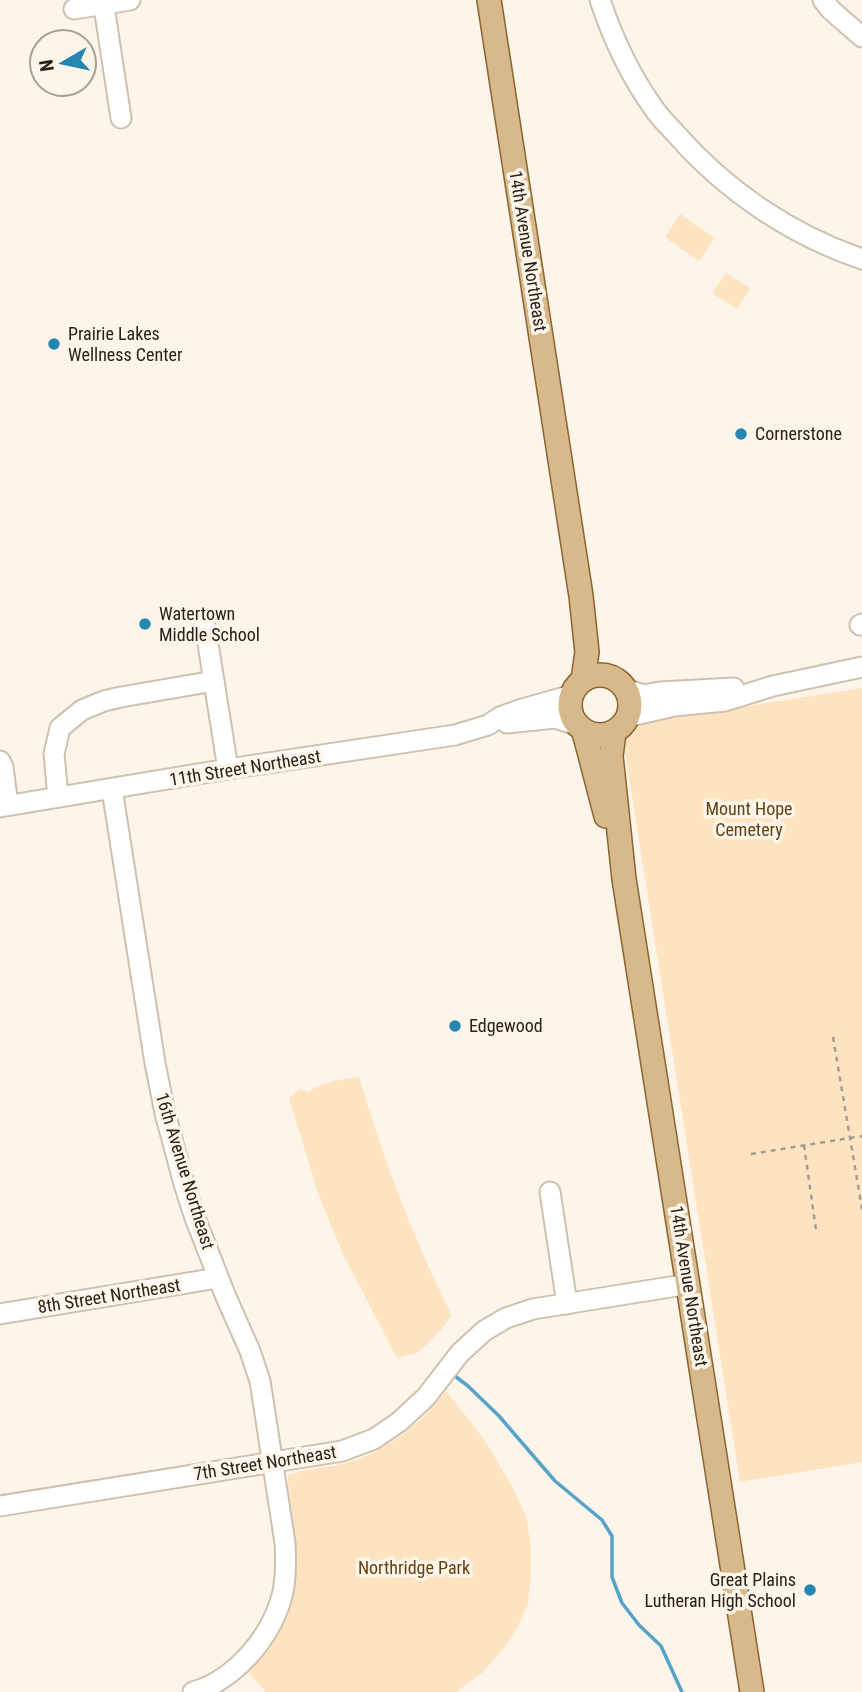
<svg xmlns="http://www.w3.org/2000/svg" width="862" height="1692" font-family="'Roboto Condensed',sans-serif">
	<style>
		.green { fill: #fee3c0 }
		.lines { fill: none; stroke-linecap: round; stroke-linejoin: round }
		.stream { stroke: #56a2c9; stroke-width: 3.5 }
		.minor-casing { stroke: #cfc1af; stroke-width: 23 }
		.major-casing { stroke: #896531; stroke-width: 26 }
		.path { stroke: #a49d94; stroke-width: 2.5; stroke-dasharray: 5 5; stroke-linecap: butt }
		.minor { stroke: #fff; stroke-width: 19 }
		.major { stroke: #d8b98b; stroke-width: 23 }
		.poi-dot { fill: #2587b1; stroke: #fdf5ea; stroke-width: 2.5 }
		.labels { text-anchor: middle; stroke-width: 7; stroke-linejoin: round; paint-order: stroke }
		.street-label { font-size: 18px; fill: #26211a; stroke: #fdf5ea }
		.poi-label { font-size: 18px; fill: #26211a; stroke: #fdf5ea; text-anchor: start }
		.park-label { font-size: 18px; fill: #614213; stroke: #fdf5ea }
	</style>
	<rect width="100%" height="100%" fill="#fdf5ea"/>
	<g class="green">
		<polygon points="680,214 715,238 699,261 665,237"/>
		<polygon points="726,273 750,288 737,309 712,293"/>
		<polygon points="862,688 862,1462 740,1482 621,726"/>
		<path d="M 359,1077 C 377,1139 400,1201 426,1261 C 434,1279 443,1297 451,1315 L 441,1330 L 417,1353 L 397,1358 L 344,1256 L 319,1196 L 289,1098 L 300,1089 L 308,1092 C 323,1082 341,1079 359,1077 Z"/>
		<path d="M 446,1391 L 484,1439 L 513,1488 L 526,1516 L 531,1545 L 531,1575 L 528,1603 L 519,1625 L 504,1648 L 483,1672 L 456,1692 L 266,1692 L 248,1672 C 309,1609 299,1563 288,1484 L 288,1475 C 305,1469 324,1468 342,1464 C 385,1453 419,1426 446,1391 Z"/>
	</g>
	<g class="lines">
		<polyline class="stream" points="451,1373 468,1386 499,1416 555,1481 602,1520 612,1536 612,1577 622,1603 639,1625 661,1646 682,1692"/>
		<defs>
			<g id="minor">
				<polyline points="103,0 121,118"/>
				<path d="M 600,0 C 613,39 631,77 655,110 C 661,119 669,126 676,134 C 726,191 791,235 862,259"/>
				<polyline points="823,0 831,10 862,37"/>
				<polyline points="74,9 130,0"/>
				<polyline points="204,619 228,769"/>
				<polyline points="860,625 862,624"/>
				<polyline points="625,689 644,695 660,692 734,688"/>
				<polyline points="627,717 674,706 725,701 773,686 862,667"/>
				<polyline points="507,723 555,718 577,725"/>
				<polyline points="0,761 3,767 8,805"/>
				<path d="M 112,789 L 155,1063 L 165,1113 L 184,1184 L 195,1218 L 226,1297 L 250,1351 L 260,1381 L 285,1543 C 286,1560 286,1576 283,1592 C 273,1635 236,1680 193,1692"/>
				<polyline points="58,797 54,754 60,728 82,710 104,701 121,697 214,681"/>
				<polyline points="0,807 228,769 455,735 488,725 500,717 519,710 572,695"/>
				<polyline points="550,1192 567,1304"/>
				<polyline points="0,1314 218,1278"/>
				<polyline points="0,1506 342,1451 374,1439 399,1422 426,1397 460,1353 484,1331 506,1318 533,1309 689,1284"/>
			</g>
			<g id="major">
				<polyline points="489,0 581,596 587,652 583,680"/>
				<circle cx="600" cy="705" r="30"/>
				<polyline points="584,732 606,816"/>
				<polyline points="614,732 611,756 624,879 752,1692"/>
			</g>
		</defs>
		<use href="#minor" class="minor-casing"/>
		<use href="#major" class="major-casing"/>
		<g class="path">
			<polyline points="833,1037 862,1209"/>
			<polyline points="804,1145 816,1230"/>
			<polyline points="751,1154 862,1136"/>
		</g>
		<use href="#minor" class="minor"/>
		<use href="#major" class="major"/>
	</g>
	<g class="poi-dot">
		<circle cx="54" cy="344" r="7"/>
		<circle cx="741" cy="434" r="7"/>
		<circle cx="145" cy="624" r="7"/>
		<circle cx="455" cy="1026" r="7"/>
		<circle cx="810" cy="1590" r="7"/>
	</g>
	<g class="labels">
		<g class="street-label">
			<text transform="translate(528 251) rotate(81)" y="6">14th Avenue Northeast</text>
			<text transform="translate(245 768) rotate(-9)" y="6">11th Street Northeast</text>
			<text transform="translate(185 1171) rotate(73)" y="6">16th Avenue Northeast</text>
			<text transform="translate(689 1286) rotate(81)" y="6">14th Avenue Northeast</text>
			<text transform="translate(109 1296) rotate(-9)" y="6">8th Street Northeast</text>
			<text transform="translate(265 1463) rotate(-9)" y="6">7th Street Northeast</text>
		</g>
		<g class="poi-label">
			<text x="68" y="340">Prairie Lakes<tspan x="68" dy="21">Wellness Center</tspan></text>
			<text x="755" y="440">Cornerstone</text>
			<text x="159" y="620">Watertown<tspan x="159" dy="21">Middle School</tspan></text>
			<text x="469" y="1032">Edgewood</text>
			<text x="796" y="1586" text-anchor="end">Great Plains<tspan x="796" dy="21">Lutheran High School</tspan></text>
		</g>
		<g class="park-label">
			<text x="749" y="815">Mount Hope<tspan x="749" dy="21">Cemetery</tspan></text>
			<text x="414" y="1574">Northridge Park</text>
		</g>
	</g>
	<g transform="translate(63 63) rotate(261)"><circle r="33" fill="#fdf5ea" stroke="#a7a097" stroke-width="2"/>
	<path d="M0-5L12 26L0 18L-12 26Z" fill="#2587b1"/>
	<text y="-10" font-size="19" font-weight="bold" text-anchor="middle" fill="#26211a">N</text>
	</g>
</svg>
